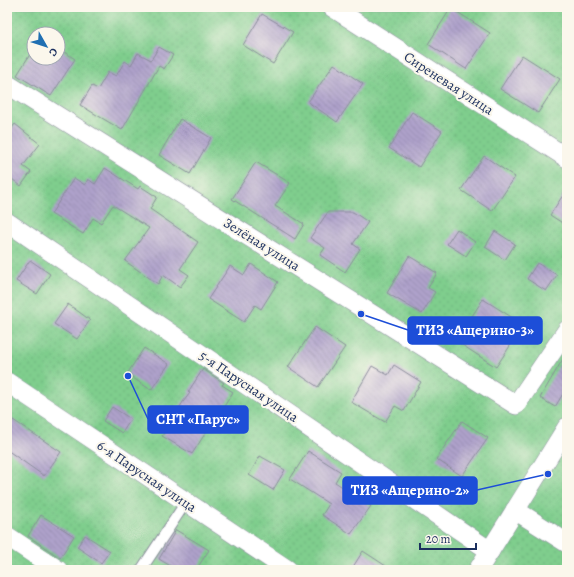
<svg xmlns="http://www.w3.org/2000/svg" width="574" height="577" font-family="Alegreya,serif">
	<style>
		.park { fill: url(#park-dots); stroke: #4d7e76; fill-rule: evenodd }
		.building { fill: url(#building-back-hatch) }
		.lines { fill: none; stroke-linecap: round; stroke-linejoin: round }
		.lane-casing { stroke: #898c9a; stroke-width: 12 }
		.street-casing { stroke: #898c9a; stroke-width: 20 }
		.lane { stroke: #fff; stroke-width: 10 }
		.street { stroke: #fff; stroke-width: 19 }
		.labels { text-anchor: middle; stroke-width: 4; stroke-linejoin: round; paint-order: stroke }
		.street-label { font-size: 14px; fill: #1b2f5e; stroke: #fbf7ec }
		.leader { fill: none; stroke: #1d4ed8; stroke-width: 1.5 }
		.callout-dot { fill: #1d4ed8; stroke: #fbf7ec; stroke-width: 1.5 }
		.callout { fill: #1d4ed8; stroke: #1d4ed8; stroke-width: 1.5 }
		.callout-label { font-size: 15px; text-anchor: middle; font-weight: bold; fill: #fff }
	</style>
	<defs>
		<pattern id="park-dots" width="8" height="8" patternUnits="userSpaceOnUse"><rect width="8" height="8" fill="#7fce8d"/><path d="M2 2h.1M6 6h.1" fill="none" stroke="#6db17c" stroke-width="1.8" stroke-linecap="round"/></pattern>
		<pattern id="building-back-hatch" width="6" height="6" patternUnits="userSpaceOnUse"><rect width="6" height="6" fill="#afa2cb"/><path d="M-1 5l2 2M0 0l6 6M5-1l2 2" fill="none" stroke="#8e84a8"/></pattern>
	</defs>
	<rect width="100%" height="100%" fill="#fbf7ec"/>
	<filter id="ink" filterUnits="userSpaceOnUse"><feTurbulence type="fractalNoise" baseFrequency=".025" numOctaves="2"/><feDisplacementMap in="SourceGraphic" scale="8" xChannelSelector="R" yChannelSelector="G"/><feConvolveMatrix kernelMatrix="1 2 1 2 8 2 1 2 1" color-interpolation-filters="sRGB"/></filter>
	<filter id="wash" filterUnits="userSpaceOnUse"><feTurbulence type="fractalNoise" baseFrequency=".012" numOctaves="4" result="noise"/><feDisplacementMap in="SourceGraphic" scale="16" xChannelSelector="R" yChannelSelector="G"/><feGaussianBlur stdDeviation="0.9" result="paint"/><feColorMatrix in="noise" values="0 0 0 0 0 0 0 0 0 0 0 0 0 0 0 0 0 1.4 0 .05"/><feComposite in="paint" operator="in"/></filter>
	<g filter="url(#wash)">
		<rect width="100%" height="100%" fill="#f7ead5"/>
		<path class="park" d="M 7,7 L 567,7 L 567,570 L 7,570 ZM 34,34 L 58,34 L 58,58 L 34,58 Z"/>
		<g id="blocks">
			<g class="building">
				<polygon points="451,8 490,33 466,69 428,44"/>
				<polygon points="262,14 293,32 273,64 243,45"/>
				<polygon points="159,47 173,55 164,69 159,66 122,130 80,105 92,86 98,89 108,72 116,76 125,61 131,65 138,53 151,60"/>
				<polygon points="34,48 34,58 58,58 58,48 75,59 51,96 17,75"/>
				<polygon points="522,55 560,79 538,113 500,89"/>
				<polygon points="334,64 363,84 337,122 308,102"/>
				<polygon points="412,112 442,131 419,167 389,148"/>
				<polygon points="180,119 211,138 190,174 159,155"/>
				<polygon points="15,124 40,144 23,166 31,172 21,186 12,179 7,186 7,134"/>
				<polygon points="484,156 515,177 492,211 461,190"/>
				<polygon points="256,162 290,183 275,206 304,224 295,239 232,199"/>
				<polygon points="105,168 138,189 140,186 157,197 150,209 198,242 180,269 189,275 180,287 163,275 158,284 125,261 149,228 113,205 101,223 93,218 83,234 51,214 74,178 85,185 88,179 95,184"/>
				<polygon points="567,189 567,226 550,215"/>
				<polygon points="328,212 353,212 368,222 353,244 360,249 345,272 320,255 325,248 310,238"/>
				<polygon points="457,229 475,242 466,256 447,244"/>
				<polygon points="495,231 515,244 505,260 485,247"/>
				<polygon points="409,256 437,273 428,288 435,292 422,314 387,293"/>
				<polygon points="30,260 50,274 37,294 16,281"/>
				<polygon points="537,263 557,275 546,291 527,279"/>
				<polygon points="251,264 278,282 261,309 255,305 244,322 208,299 230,266 244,275"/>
				<polygon points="483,299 524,325 496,367 456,341"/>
				<polygon points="68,304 90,320 77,339 54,324"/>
				<polygon points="315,327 345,347 318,387 288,367"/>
				<polygon points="144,348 169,364 151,390 127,374"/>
				<polygon points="567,352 567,387 555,407 540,398"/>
				<polygon points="394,365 421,382 404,411 395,406 385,422 351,402 372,366 388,375"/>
				<polygon points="203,369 224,383 222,385 233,392 220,413 219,412 192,454 162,436 183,402 190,393 188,392"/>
				<polygon points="112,407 131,419 122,433 103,421"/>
				<polygon points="7,416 61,452 44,476 7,450"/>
				<polygon points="462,421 488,438 462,476 436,459"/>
				<polygon points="308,451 341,472 335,482 371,506 351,534 322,515 329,504 290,479"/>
				<polygon points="260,456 285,470 273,490 249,475"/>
				<polygon points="41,515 74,536 60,558 28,536"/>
				<polygon points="176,530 209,550 196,570 177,570 159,559"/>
				<polygon points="85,535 110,551 101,563 77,547"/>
				<polygon points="363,551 392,570 351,570"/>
			</g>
		</g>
	</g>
	<g filter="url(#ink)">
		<use href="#blocks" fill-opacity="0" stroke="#898c9a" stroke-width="1"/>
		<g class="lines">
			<defs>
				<polyline id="lane" points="141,570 186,502"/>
				<g id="street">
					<polyline points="332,7 567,158"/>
					<polyline points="7,84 516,405 567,330"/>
					<polyline points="7,222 490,551"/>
					<polyline points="7,382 288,570"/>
					<polyline points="515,510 567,543"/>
					<polyline points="7,536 58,570"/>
					<polyline points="478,570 567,427"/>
				</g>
			</defs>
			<use href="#lane" class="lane-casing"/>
			<use href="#street" class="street-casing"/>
			<use href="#lane" class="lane"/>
			<use href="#street" class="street"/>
		</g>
	</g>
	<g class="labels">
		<g class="street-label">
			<text transform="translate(449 83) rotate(33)" y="5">Сиреневая улица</text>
			<text transform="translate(262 244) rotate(32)" y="5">Зелёная улица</text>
			<text transform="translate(249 386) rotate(34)" y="5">5-я Парусная улица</text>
			<text transform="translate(147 476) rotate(34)" y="5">6-я Парусная улица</text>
		</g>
	</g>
	<path class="leader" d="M361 314L408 330M128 376L148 419M548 474L477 490"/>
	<g class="callout-dot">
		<circle cx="361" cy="314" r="4"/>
		<circle cx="128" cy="376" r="4"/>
		<circle cx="548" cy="474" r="4"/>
	</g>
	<g class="callout">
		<rect x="408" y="317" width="134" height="27" rx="4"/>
		<rect x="148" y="406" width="100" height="27" rx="4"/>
		<rect x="343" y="477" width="134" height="27" rx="4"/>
	</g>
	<g class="callout-label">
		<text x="475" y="335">ТИЗ «Ащерино-3»</text>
		<text x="198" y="424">СНТ «Парус»</text>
		<text x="410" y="495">ТИЗ «Ащерино-2»</text>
	</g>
	<rect width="574" height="577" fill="none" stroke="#fbf7ec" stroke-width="24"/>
	<g transform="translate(46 46) rotate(129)"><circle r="19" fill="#fbf7ec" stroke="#a1a7b3"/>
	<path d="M0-3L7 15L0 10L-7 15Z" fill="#1f6fb2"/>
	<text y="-6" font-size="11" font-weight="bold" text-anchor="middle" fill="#1b2f5e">С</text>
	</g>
	<path d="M420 543v6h56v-6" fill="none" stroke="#1b2f5e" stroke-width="2"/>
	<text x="426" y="543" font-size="12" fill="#1b2f5e" stroke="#fbf7ec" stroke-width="3" paint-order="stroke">20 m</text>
</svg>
